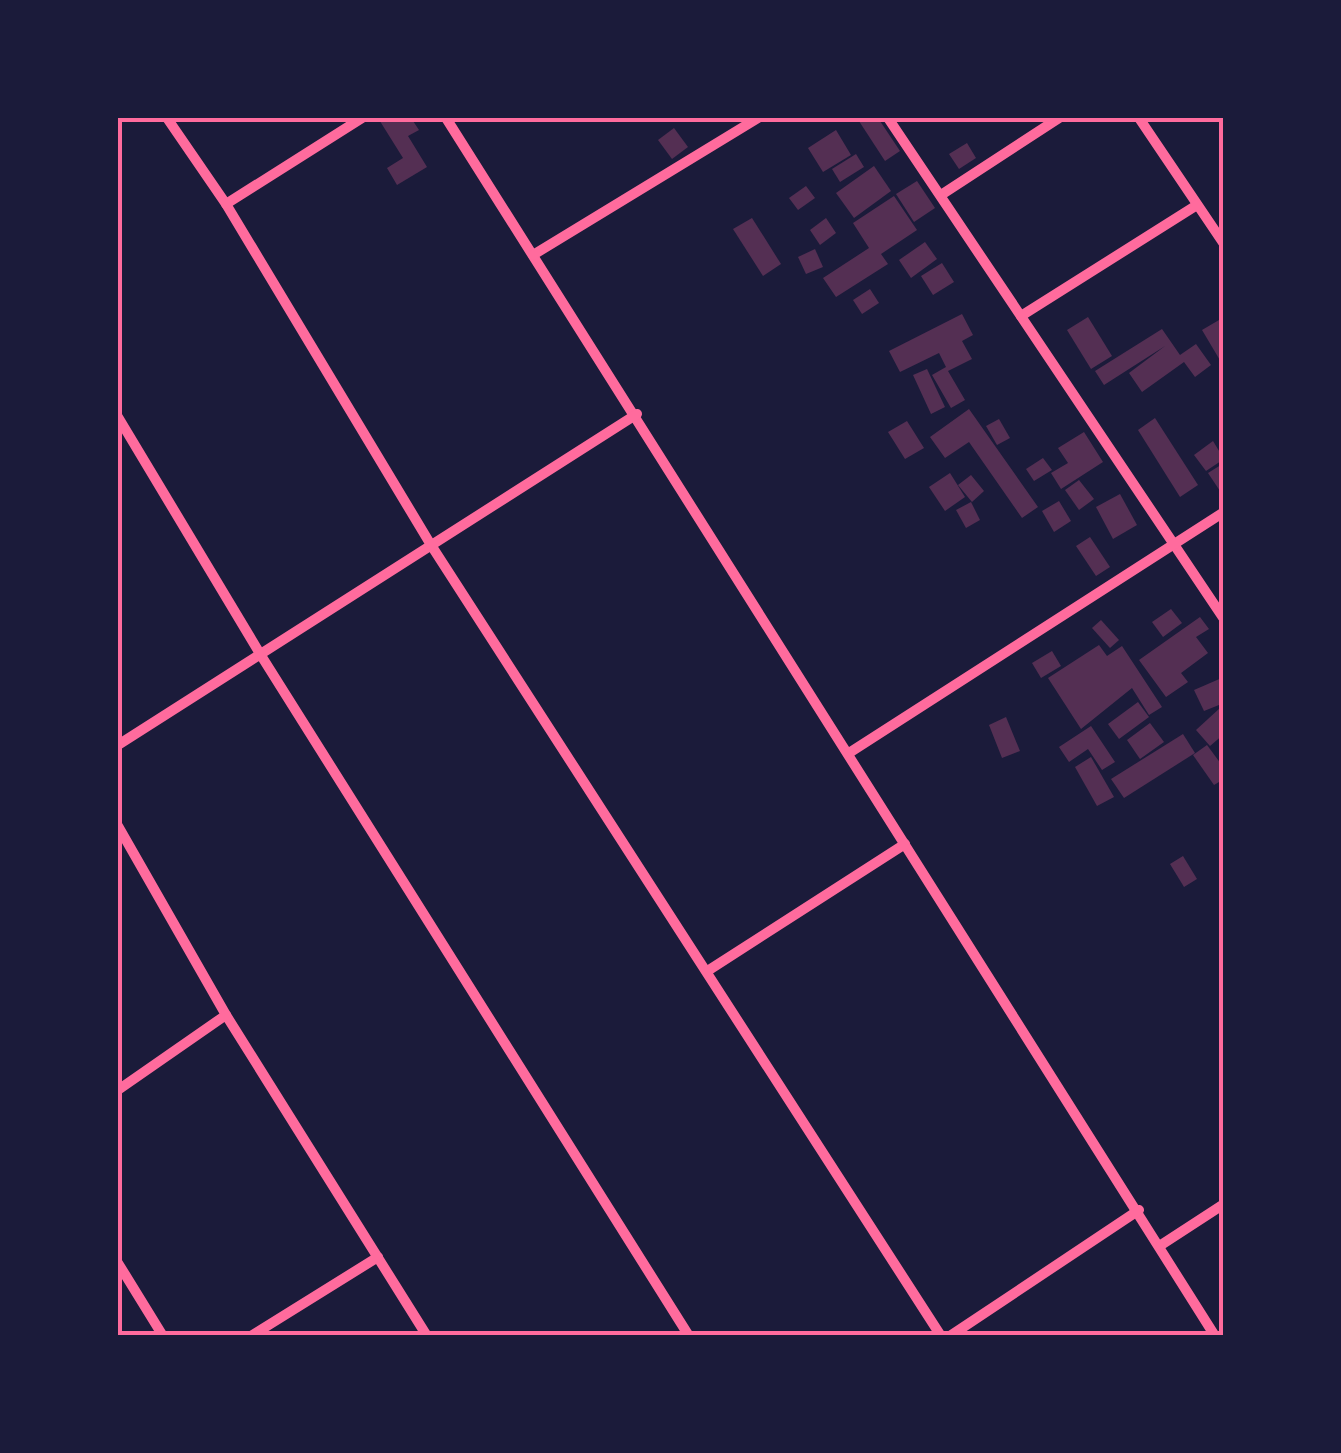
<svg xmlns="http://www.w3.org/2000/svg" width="1341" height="1453" font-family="Helvetica,sans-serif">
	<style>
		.building { fill: #542f53 }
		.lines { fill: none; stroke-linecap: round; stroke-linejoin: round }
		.minor { stroke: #ff6b9d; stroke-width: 10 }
		.neatline { fill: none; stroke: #ff6b9d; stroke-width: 4 }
	</style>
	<rect width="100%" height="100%" fill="#1b1b3a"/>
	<g class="building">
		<polygon points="378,118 411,118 419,130 408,136 427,167 397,185 387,168 403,158"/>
		<polygon points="857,118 878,118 900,151 885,161"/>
		<polygon points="674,128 688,147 672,159 658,140"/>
		<polygon points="836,130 851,155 823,172 808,148"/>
		<polygon points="967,143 976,158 959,169 949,154"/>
		<polygon points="856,154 864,167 840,182 832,169"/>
		<polygon points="874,166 891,191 854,218 836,193"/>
		<polygon points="917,181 935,208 914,222 896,194"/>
		<polygon points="806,186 815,198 798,210 789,198"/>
		<polygon points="894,196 917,230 881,254 888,264 836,297 823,278 869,248 853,223"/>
		<polygon points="752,218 781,264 763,276 733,229"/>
		<polygon points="826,218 836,233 820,245 810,230"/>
		<polygon points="925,242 937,259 911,278 899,260"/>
		<polygon points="815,249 823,267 806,274 798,257"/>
		<polygon points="942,263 954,282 933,295 921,276"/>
		<polygon points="870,289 879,303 862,314 853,300"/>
		<polygon points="962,314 973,335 962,341 972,359 948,371 965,400 951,408 932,375 946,367 939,353 900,372 889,351"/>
		<polygon points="1088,317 1112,356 1091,369 1067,330"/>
		<polygon points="1219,320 1224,327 1224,367 1202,330"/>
		<polygon points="1162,329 1180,355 1196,344 1211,365 1195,377 1184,362 1142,392 1129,373 1165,346 1104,385 1095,371"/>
		<polygon points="927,369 945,407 931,414 913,375"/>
		<polygon points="969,409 1038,507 1022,518 969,442 945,458 930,437"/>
		<polygon points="1155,418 1198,485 1180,497 1138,430"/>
		<polygon points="999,419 1010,438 997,445 986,426"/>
		<polygon points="907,421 924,448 905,459 888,432"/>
		<polygon points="1084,432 1103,462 1061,489 1051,473 1068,463 1058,448"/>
		<polygon points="1213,441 1224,459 1206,471 1194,455"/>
		<polygon points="1043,458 1052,470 1034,481 1026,469"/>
		<polygon points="1224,463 1224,497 1208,473"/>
		<polygon points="950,473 965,497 945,511 929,487"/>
		<polygon points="971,475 984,491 972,502 958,485"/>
		<polygon points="1079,480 1094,499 1079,510 1065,490"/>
		<polygon points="1120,494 1137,525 1113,539 1096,507"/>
		<polygon points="1059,501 1071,521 1054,532 1042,511"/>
		<polygon points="971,502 980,520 966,528 956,510"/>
		<polygon points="1090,537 1110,567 1096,576 1076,546"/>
		<polygon points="1171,609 1182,623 1163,637 1152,622"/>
		<polygon points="1200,617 1209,629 1196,637 1208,653 1181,673 1188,682 1166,697 1139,660"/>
		<polygon points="1101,620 1119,640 1110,648 1092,628"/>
		<polygon points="1099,645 1107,656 1122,646 1162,707 1149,715 1132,688 1081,729 1048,678"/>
		<polygon points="1052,651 1061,666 1041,678 1032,663"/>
		<polygon points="1224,677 1224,703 1204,711 1194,690"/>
		<polygon points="1138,702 1149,717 1119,739 1108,724"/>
		<polygon points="1220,708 1224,734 1210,746 1196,730"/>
		<polygon points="1006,717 1020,751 1002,758 989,725"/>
		<polygon points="1150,723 1164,742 1140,759 1127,740"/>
		<polygon points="1091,726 1115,762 1102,770 1088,749 1069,762 1059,747"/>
		<polygon points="1183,734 1195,753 1124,798 1111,779"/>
		<polygon points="1207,745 1224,768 1224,779 1214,785 1193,755"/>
		<polygon points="1091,757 1114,797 1097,806 1075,767"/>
		<polygon points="1183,856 1197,879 1184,887 1170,864"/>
	</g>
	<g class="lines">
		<g class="minor">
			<polyline points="167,118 226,204 431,545 941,1336"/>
			<polyline points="446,118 1215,1336"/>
			<polyline points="888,118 1224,619"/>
			<polyline points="1139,118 1224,244"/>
			<polyline points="941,195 1059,118"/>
			<polyline points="226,204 362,118"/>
			<polyline points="533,255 758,118"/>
			<polyline points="1021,316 1197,205"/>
			<polyline points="118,417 262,657 689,1336"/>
			<polyline points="118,745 637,414"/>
			<polyline points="849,753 1224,512"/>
			<polyline points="118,826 226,1015 427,1336"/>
			<polyline points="709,970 905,844"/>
			<polyline points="118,1090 226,1015"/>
			<polyline points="1161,1245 1224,1204"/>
			<polyline points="118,1263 163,1336"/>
			<polyline points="251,1336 378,1257"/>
			<polyline points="950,1336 1139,1210"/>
		</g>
	</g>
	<rect width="1341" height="1453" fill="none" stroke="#1b1b3a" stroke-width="240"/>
	<rect x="120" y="120" width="1101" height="1213" class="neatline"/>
</svg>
